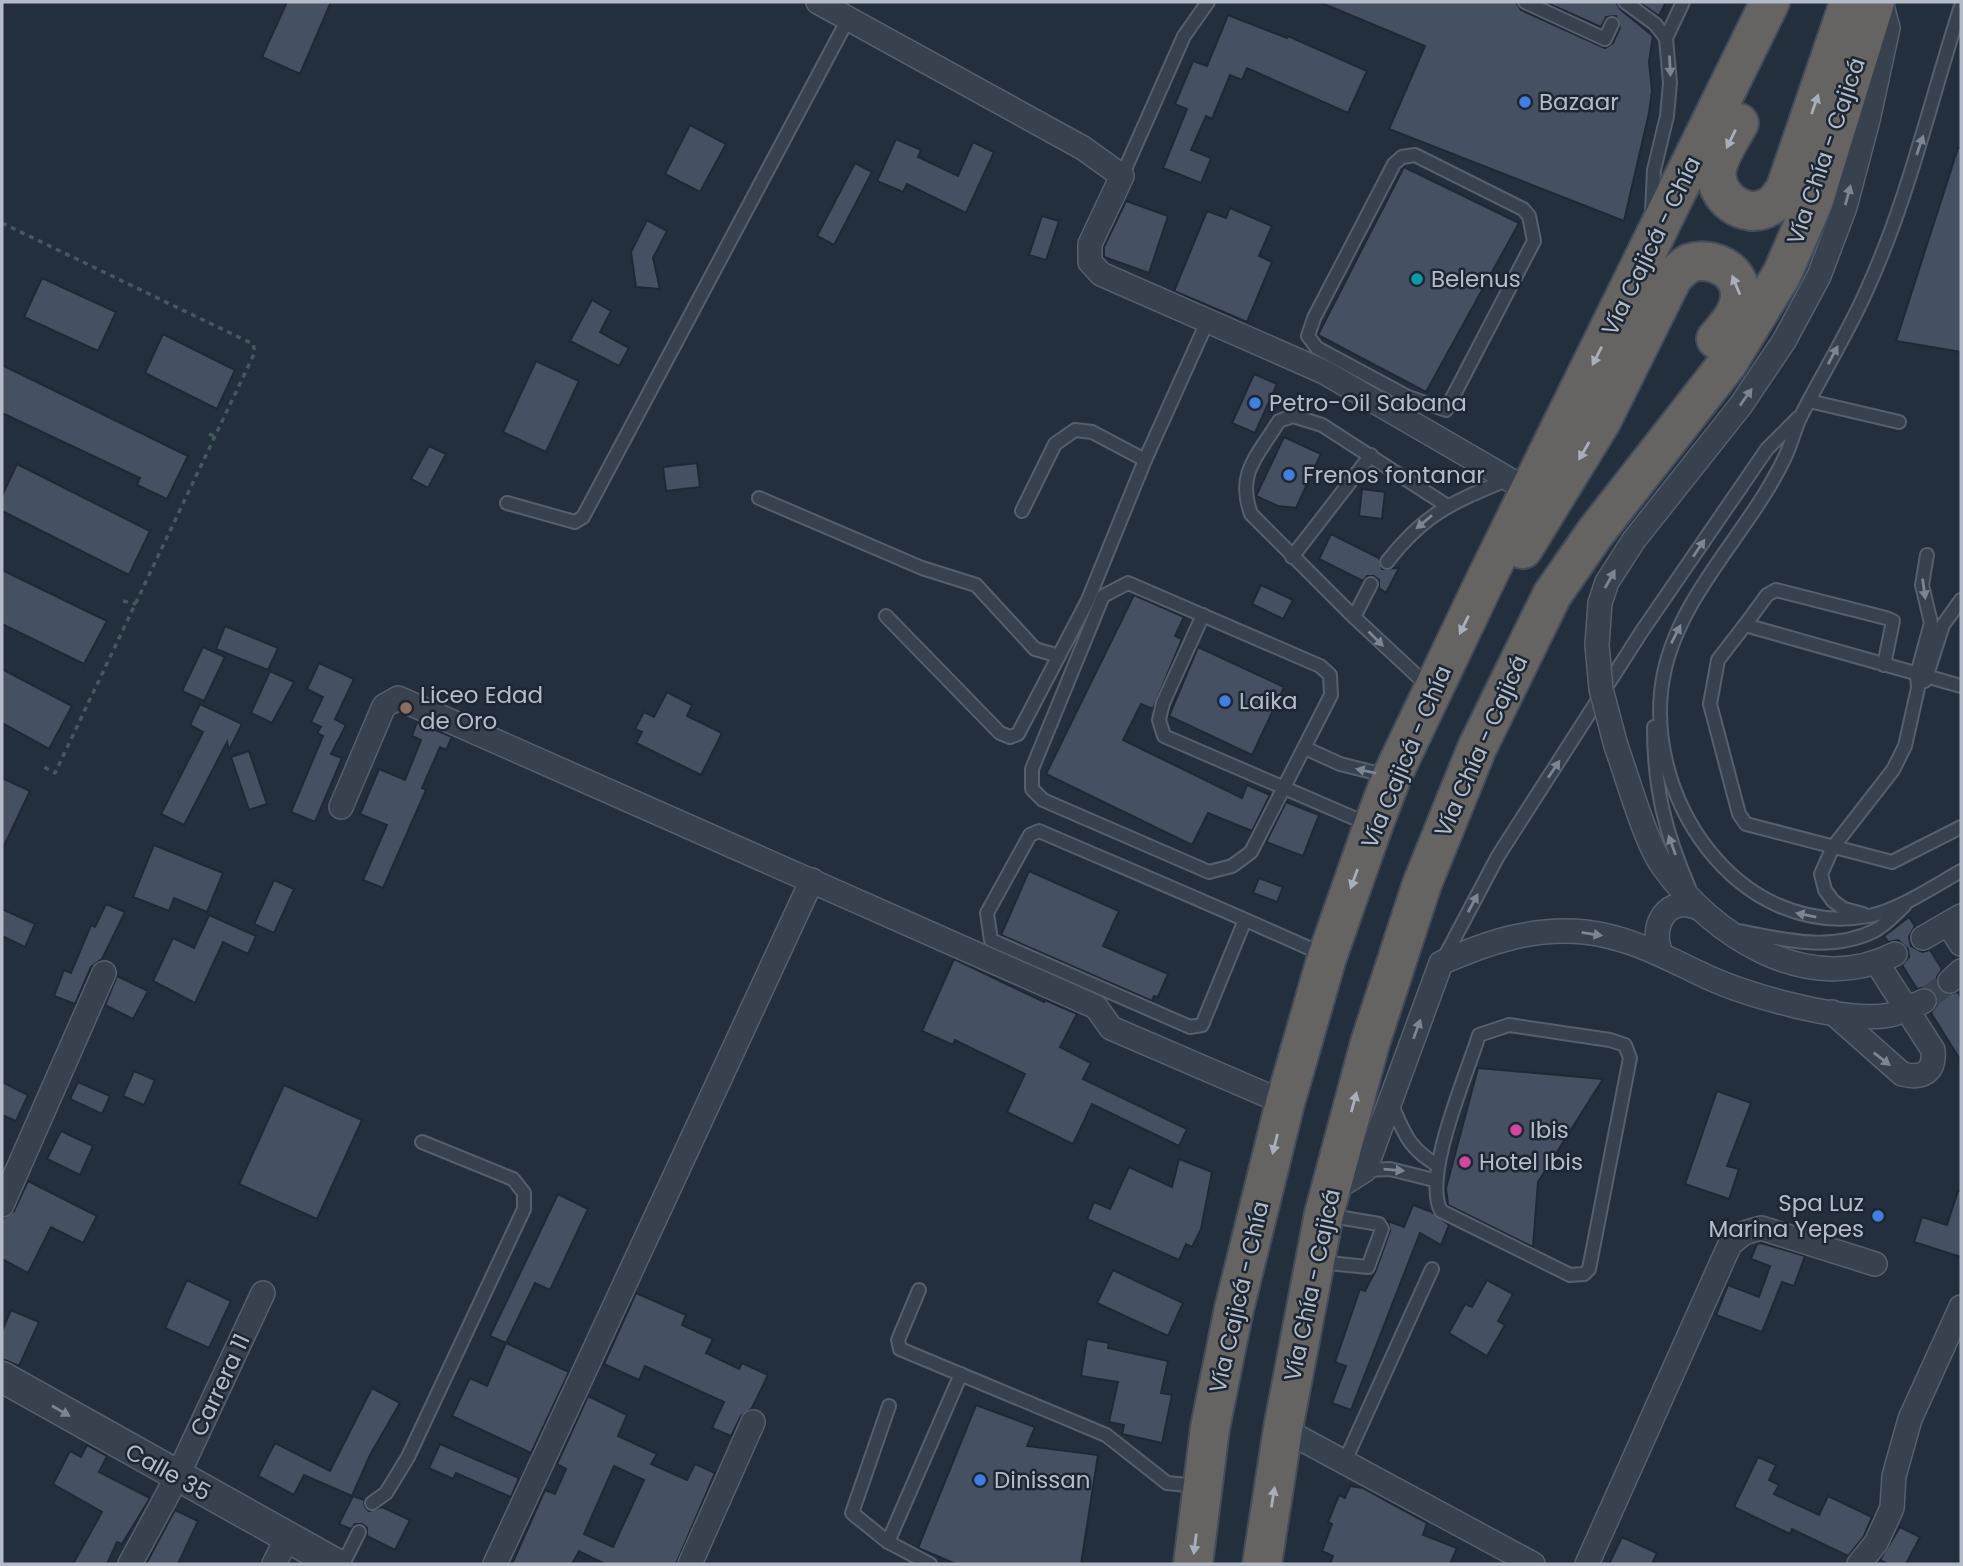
<svg xmlns="http://www.w3.org/2000/svg" width="1963" height="1566" font-family="Poppins,sans-serif">
	<style>
		.building { fill: #455162; stroke: #1f2835; stroke-width: 2; fill-rule: evenodd }
		.lines { fill: none; stroke-linecap: round; stroke-linejoin: round }
		.minor-tunnel { stroke: #3a4453; stroke-width: 23; stroke-dasharray: 23 11; stroke-linecap: butt }
		.service-casing { stroke: #565f6c; stroke-width: 16 }
		.minor-casing { stroke: #565f6c; stroke-width: 26 }
		.tertiary-casing { stroke: #565f6c; stroke-width: 33 }
		.trunk-casing { stroke: #434c59; stroke-width: 42 }
		.path { stroke: #44595c; stroke-width: 3.5; stroke-dasharray: 5 5; stroke-linecap: butt }
		.service { stroke: #38414e; stroke-width: 12 }
		.minor { stroke: #38414e; stroke-width: 23 }
		.tertiary { stroke: #38414e; stroke-width: 30 }
		.trunk { stroke: #656462; stroke-width: 38 }
		.minor-bridge-casing { stroke: #565f6c; stroke-width: 26; stroke-linecap: butt }
		.minor-bridge { stroke: #38414e; stroke-width: 23 }
		.oneway { fill: #7c8592 }
		.oneway2 { fill: #a8afba }
		.shop-dot { fill: #3f7fe0; stroke: #1d2633; stroke-width: 2.5 }
		.culture-dot { fill: #0f9aa8; stroke: #1d2633; stroke-width: 2.5 }
		.education-dot { fill: #8d6e63; stroke: #1d2633; stroke-width: 2.5 }
		.hotel-dot { fill: #d1479c; stroke: #1d2633; stroke-width: 2.5 }
		.labels { text-anchor: middle; stroke-width: 5; stroke-linejoin: round; paint-order: stroke }
		.poi-label { font-size: 23px; fill: #b4bcc9; stroke: #1d2633; text-anchor: start }
		.street-label { font-size: 23px; fill: #b4bcc9; stroke: #1d2633 }
	</style>
	<rect width="100%" height="100%" fill="#242f3e"/>
	<g class="building">
		<polygon points="287,2 331,2 300,74 262,57"/>
		<polygon points="1319,2 1516,2 1521,10 1605,48 1613,43 1620,28 1616,16 1606,17 1601,27 1545,2 1616,2 1620,9 1653,36 1649,62 1652,91 1649,113 1624,221 1389,129 1425,46"/>
		<polygon points="1639,2 1666,2 1659,16"/>
		<polygon points="1228,15 1287,38 1288,36 1367,71 1348,113 1247,68 1242,80 1230,75 1212,119 1206,116 1191,150 1211,158 1201,183 1163,168 1187,109 1175,104 1193,61 1207,66"/>
		<polygon points="690,125 726,144 700,192 665,174"/>
		<polygon points="896,139 921,150 918,157 958,176 973,142 994,152 966,213 907,184 903,192 877,181"/>
		<polygon points="1958,148 1961,148 1961,352 1896,341"/>
		<polygon points="855,163 872,172 834,245 817,236"/>
		<polygon points="1404,167 1519,223 1426,392 1318,335"/>
		<polygon points="1126,201 1168,216 1149,273 1104,257 1104,247"/>
		<polygon points="1230,208 1272,226 1259,256 1272,262 1247,322 1174,291 1207,211 1226,218"/>
		<polygon points="1042,216 1059,221 1046,260 1029,255"/>
		<polygon points="647,220 667,231 653,258 660,289 636,287 631,252"/>
		<polygon points="42,278 116,312 98,351 24,317"/>
		<polygon points="592,300 611,311 600,332 629,348 619,366 570,341"/>
		<polygon points="163,334 235,370 217,409 145,373"/>
		<polygon points="536,361 579,381 546,452 503,432"/>
		<polygon points="2,365 188,456 167,499 137,485 140,478 2,413"/>
		<polygon points="1254,374 1277,384 1255,433 1232,423"/>
		<polygon points="1284,437 1321,454 1296,508 1278,506 1256,496"/>
		<polygon points="429,446 446,454 428,488 411,479"/>
		<polygon points="697,463 700,487 666,491 663,467"/>
		<polygon points="17,464 150,531 129,575 2,511 2,496"/>
		<polygon points="1362,489 1385,492 1382,519 1359,516"/>
		<polygon points="1331,534 1379,558 1382,569 1399,568 1386,593 1379,588 1379,580 1374,576 1367,576 1363,581 1319,559"/>
		<polygon points="2,570 107,621 84,664 2,624"/>
		<polygon points="1261,585 1293,600 1283,619 1252,604"/>
		<polygon points="1134,595 1184,617 1175,636 1182,639 1153,709 1141,704 1123,740 1242,798 1247,785 1270,795 1252,831 1208,813 1192,845 1046,774"/>
		<polygon points="225,626 278,648 268,670 216,649"/>
		<polygon points="203,647 225,657 204,701 182,691"/>
		<polygon points="1198,647 1284,687 1252,755 1169,716"/>
		<polygon points="319,663 354,679 335,719 346,725 331,754 342,758 315,822 291,812 323,736 317,733 321,727 311,722 323,697 307,689"/>
		<polygon points="2,669 72,706 49,749 2,723"/>
		<polygon points="270,671 294,682 272,723 251,713"/>
		<polygon points="667,692 692,705 687,716 722,733 701,775 636,743 642,732 635,729 644,712 654,717"/>
		<polygon points="200,704 242,724 229,750 227,742 184,825 161,814 203,732 190,725"/>
		<polygon points="417,722 452,737 446,750 440,747 422,788 426,790 383,888 363,880 387,825 360,814 379,769 405,780 421,740 412,736"/>
		<polygon points="249,751 267,804 249,810 231,757"/>
		<polygon points="2,778 30,791 2,850"/>
		<polygon points="1286,802 1319,815 1303,856 1266,842"/>
		<polygon points="154,845 223,873 207,912 174,898 169,911 133,897"/>
		<polygon points="1029,871 1119,911 1103,946 1168,974 1158,997 1154,996 1152,1001 1001,935"/>
		<polygon points="1259,878 1283,887 1277,902 1253,893"/>
		<polygon points="274,880 294,889 274,933 254,924"/>
		<polygon points="106,904 125,912 102,959 91,967 75,1004 54,996 64,970 71,973 91,925 95,927"/>
		<polygon points="2,909 35,924 25,947 2,936"/>
		<polygon points="209,915 256,936 248,954 223,942 195,1003 153,981 173,938 194,948"/>
		<polygon points="1909,917 1915,926 1909,937 1911,946 1922,952 1930,950 1942,969 1937,977 1939,990 1946,994 1958,992 1961,998 1961,1061 1931,1013 1938,1003 1936,995 1926,987 1917,989 1902,965 1909,957 1908,949 1898,940 1888,942 1884,936"/>
		<polygon points="954,959 1044,1002 1045,1000 1077,1014 1060,1047 1091,1063 1083,1079 1187,1129 1179,1146 1092,1104 1073,1144 1007,1112 1025,1074 955,1040 953,1045 922,1031"/>
		<polygon points="117,976 148,991 133,1019 105,1005"/>
		<polygon points="1478,1068 1603,1079 1538,1182 1533,1247 1448,1205 1446,1188"/>
		<polygon points="134,1071 155,1080 144,1105 123,1096"/>
		<polygon points="2,1082 28,1095 16,1121 2,1115"/>
		<polygon points="78,1082 110,1096 102,1114 70,1099"/>
		<polygon points="284,1085 362,1120 317,1219 239,1184"/>
		<polygon points="1717,1091 1751,1103 1727,1166 1739,1169 1729,1199 1685,1184"/>
		<polygon points="61,1131 93,1146 80,1175 47,1159"/>
		<polygon points="1179,1159 1212,1172 1201,1229 1192,1247 1186,1244 1179,1260 1087,1219 1094,1202 1110,1209 1129,1167 1172,1187"/>
		<polygon points="28,1181 97,1216 83,1243 51,1227 28,1273 2,1259 2,1219 14,1211"/>
		<polygon points="1958,1191 1961,1191 1961,1257 1914,1242 1922,1217 1947,1225"/>
		<polygon points="558,1194 588,1209 550,1290 535,1283 506,1343 569,1372 531,1453 452,1416 470,1378 487,1386 506,1343 490,1336"/>
		<polygon points="1413,1205 1432,1212 1449,1225 1441,1245 1420,1233 1351,1410 1332,1403 1346,1366 1335,1362 1360,1289 1365,1291 1376,1270 1390,1231 1388,1221 1404,1227"/>
		<polygon points="1761,1243 1805,1256 1794,1286 1782,1282 1762,1332 1716,1315 1728,1285 1759,1297 1770,1266 1751,1259 1757,1244"/>
		<polygon points="1113,1270 1183,1303 1168,1336 1097,1303"/>
		<polygon points="187,1280 231,1301 209,1348 165,1328"/>
		<polygon points="1487,1280 1513,1294 1498,1321 1505,1325 1487,1356 1449,1333 1465,1304 1472,1307"/>
		<polygon points="636,1293 686,1315 682,1325 713,1339 706,1353 739,1369 742,1363 768,1375 752,1408 741,1416 731,1436 712,1428 724,1402 645,1366 639,1380 604,1364"/>
		<polygon points="11,1310 39,1322 19,1366 2,1359 2,1331"/>
		<polygon points="1087,1339 1109,1343 1108,1348 1168,1361 1161,1393 1172,1395 1162,1443 1122,1434 1124,1425 1109,1422 1118,1382 1081,1376"/>
		<polygon points="372,1388 400,1403 370,1455 352,1496 304,1475 294,1495 258,1476 275,1443 330,1471"/>
		<path d="M 588,1396 L 627,1415 L 618,1436 L 657,1454 L 651,1464 L 687,1480 L 695,1464 L 715,1473 L 676,1564 L 605,1564 L 579,1551 L 572,1564 L 512,1564 L 545,1490 L 555,1494 L 566,1469 L 557,1464 ZM 614,1466 L 644,1480 L 613,1547 L 584,1534 Z"/>
		<polygon points="976,1405 1035,1427 1027,1446 1098,1455 1081,1564 956,1564 918,1548"/>
		<polygon points="440,1444 519,1478 511,1497 456,1473 453,1479 429,1468"/>
		<polygon points="87,1445 107,1456 99,1472 150,1498 122,1544 117,1542 107,1564 73,1564 102,1512 53,1484 70,1451 81,1457"/>
		<polygon points="1758,1457 1776,1465 1769,1480 1779,1485 1774,1494 1819,1515 1828,1496 1872,1517 1864,1536 1848,1556 1792,1529 1790,1534 1734,1507"/>
		<polygon points="1350,1486 1363,1488 1427,1523 1423,1535 1457,1548 1450,1564 1330,1564 1333,1556 1322,1551 1332,1524 1328,1522 1339,1495 1345,1498"/>
		<polygon points="353,1496 364,1500 365,1507 369,1511 382,1507 410,1520 395,1550 367,1536 367,1528 362,1524 355,1524 351,1529 339,1524"/>
		<polygon points="175,1510 198,1521 178,1564 146,1564"/>
		<polygon points="1900,1527 1920,1537 1906,1564 1888,1564 1880,1560"/>
		<polygon points="1622,1537 1657,1553 1652,1564 1609,1564"/>
	</g>
	<g class="lines">
		<polyline class="minor-tunnel" points="1924,1001 1950,981"/>
		<defs>
			<g id="service">
				<polyline points="1525,2 1605,39 1612,24"/>
				<polyline points="1625,2 1655,24 1666,38"/>
				<path d="M 1961,6 C 1930,102 1908,201 1865,294 C 1847,334 1823,373 1803,412 C 1795,426 1792,443 1785,457 C 1751,530 1680,594 1664,673 C 1639,794 1737,940 1869,916 C 1897,911 1936,885 1961,871"/>
				<polygon points="1415,155 1523,209 1529,216 1534,241 1446,410 1408,397 1317,348 1308,336 1314,318 1394,164 1402,157"/>
				<polyline points="1122,176 1184,36 1208,2"/>
				<polyline points="1652,212 1654,170 1667,116 1670,83 1666,38 1683,2"/>
				<polyline points="1809,401 1899,422"/>
				<polyline points="759,498 922,568 976,585 1035,649 1059,656"/>
				<polyline points="507,503 575,522 583,517 847,21"/>
				<polyline points="1022,511 1055,444 1075,430 1092,432 1145,460"/>
				<polyline points="1292,557 1371,455"/>
				<path d="M 1387,562 C 1424,514 1451,503 1506,480"/>
				<polygon points="1128,583 1320,666 1330,675 1331,695 1251,852 1232,866 1209,872 1043,800 1032,789 1032,769 1103,596"/>
				<polyline points="1371,584 1354,617 1429,687"/>
				<polyline points="1203,615 1163,703 1159,720 1164,736 1370,825"/>
				<polyline points="886,616 1000,733 1010,737 1018,734 1088,600 1145,460 1208,320"/>
				<path d="M 1354,617 L 1251,514 C 1236,472 1258,456 1279,421 L 1293,416 L 1322,425 L 1446,505"/>
				<polyline points="1745,625 1767,595 1776,590 1886,618 1893,621 1884,665"/>
				<polyline points="1925,681 1943,625 1961,600"/>
				<polyline points="1961,686 1745,625 1718,660 1710,704 1739,814 1746,824 1892,862 1961,827"/>
				<path d="M 1654,727 C 1654,788 1665,832 1689,888"/>
				<polyline points="1305,748 1340,764 1388,776"/>
				<polyline points="1863,914 1844,909 1833,901 1825,890 1821,874 1833,847 1893,770 1905,746 1918,688 1917,674 1931,623 1922,585 1927,555"/>
				<path d="M 1245,920 L 1202,1025 L 1190,1027 L 991,940 L 987,913 L 1030,835 L 1039,831 C 1134,872 1230,912 1324,955"/>
				<path d="M 1739,931 C 1784,940 1831,952 1874,931 C 1885,926 1895,914 1904,906"/>
				<polyline points="1443,960 1498,856 1642,631 1767,449 1798,418"/>
				<path d="M 1509,1025 L 1610,1040 L 1625,1045 L 1630,1058 L 1589,1269 L 1584,1274 L 1570,1275 L 1441,1211 C 1422,1176 1467,1074 1479,1035 Z"/>
				<path d="M 1390,1101 C 1404,1132 1407,1147 1437,1165"/>
				<polyline points="1365,1170 1390,1169 1434,1180"/>
				<polyline points="1318,1262 1368,1267 1382,1229 1379,1224 1326,1215"/>
				<polyline points="919,1290 898,1340 900,1349 1106,1435 1167,1483 1198,1486"/>
				<polyline points="889,1406 852,1513 888,1542 930,1564"/>
				<polyline points="1345,1461 1432,1269"/>
				<polyline points="372,1503 386,1493 408,1457 524,1209 524,1193 513,1179 422,1142"/>
				<polyline points="888,1542 961,1374"/>
				<polyline points="343,1564 359,1532"/>
			</g>
			<g id="minor">
				<polyline points="818,2 1083,148 1122,176 1090,244 1090,262 1101,274 1324,372 1529,491"/>
				<polyline points="1597,645 1600,603 1607,582 1634,540 1741,405 1784,341 1819,276 1845,207 1868,120 1888,28 1881,2"/>
				<path d="M 1616,746 C 1627,776 1645,841 1662,865 C 1712,936 1808,998 1895,954"/>
				<polyline points="341,807 384,706 398,698 1096,1007 1111,1028 1285,1103"/>
				<polyline points="1948,924 1961,944"/>
				<polyline points="1923,938 1961,916"/>
				<path d="M 1660,952 C 1650,925 1667,895 1698,908"/>
				<polyline points="1950,981 1961,971"/>
				<path d="M 1832,1012 L 1902,1074 C 1922,1079 1935,1073 1933,1050 L 1877,963"/>
				<path d="M 1330,1192 L 1365,1170 L 1441,963 C 1488,942 1533,927 1585,932 C 1628,937 1661,955 1699,973 C 1741,994 1844,1024 1890,1015 C 1902,1012 1913,1006 1924,1001"/>
				<polyline points="2,1205 104,973"/>
				<polyline points="1283,1429 1533,1564"/>
				<polyline points="130,1564 177,1477 263,1293"/>
				<polyline points="274,1564 287,1538"/>
				<polyline points="495,1564 812,880"/>
				<polyline points="690,1564 753,1422"/>
				<polyline points="1587,1564 1730,1244 1744,1233 1761,1228 1875,1264"/>
				<polyline points="1859,1564 1876,1543 1892,1508 1894,1476 1910,1419 1961,1307"/>
			</g>
			<polyline id="tertiary" points="2,1377 336,1564"/>
			<g id="trunk">
				<path d="M 1739,123 C 1732,136 1720,153 1717,168 C 1712,196 1745,222 1770,206 C 1776,203 1781,195 1785,190 L 1846,12"/>
				<path d="M 1523,549 L 1602,420 L 1673,277 C 1678,272 1684,266 1690,263 C 1712,256 1742,270 1740,297 C 1739,314 1726,327 1716,339"/>
				<polyline points="1193,1564 1210,1428 1234,1309 1285,1103 1327,957 1373,826 1392,776 1484,583 1770,2"/>
				<polyline points="1262,1564 1283,1429 1324,1214 1370,1043 1422,884 1477,748 1552,595 1595,533 1727,364 1782,274 1814,200 1875,2"/>
			</g>
		</defs>
		<use href="#service" class="service-casing"/>
		<use href="#minor" class="minor-casing"/>
		<use href="#tertiary" class="tertiary-casing"/>
		<use href="#trunk" class="trunk-casing"/>
		<g class="path">
			<polyline points="2,223 253,344 255,352 55,773 42,766"/>
			<polyline points="209,434 216,437"/>
			<polyline points="123,601 136,604"/>
		</g>
		<use href="#service" class="service"/>
		<use href="#minor" class="minor"/>
		<use href="#tertiary" class="tertiary"/>
		<use href="#trunk" class="trunk"/>
		<defs>
			<polyline id="minor-bridge" points="1597,645 1601,689 1616,746"/>
		</defs>
		<use href="#minor-bridge" class="minor-bridge-casing"/>
		<use href="#minor-bridge" class="minor-bridge"/>
	</g>
	<defs><path id="oneway-solid" d="M-6-.8H1V-3.2L6.5 0L1 3.2V.8H-6Z" transform="scale(1.75)"/></defs>
	<g class="oneway">
		<use href="#oneway-solid" transform="translate(1670 66) rotate(87)"/>
		<use href="#oneway-solid" transform="translate(1920 145) rotate(-71)"/>
		<use href="#oneway-solid" transform="translate(1848 195) rotate(-75)"/>
		<use href="#oneway-solid" transform="translate(1833 355) rotate(-62)"/>
		<use href="#oneway-solid" transform="translate(1746 397) rotate(-55)"/>
		<use href="#oneway-solid" transform="translate(1424 522) rotate(140)"/>
		<use href="#oneway-solid" transform="translate(1699 548) rotate(-56)"/>
		<use href="#oneway-solid" transform="translate(1610 579) rotate(-61)"/>
		<use href="#oneway-solid" transform="translate(1924 589) rotate(82)"/>
		<use href="#oneway-solid" transform="translate(1676 634) rotate(-63)"/>
		<use href="#oneway-solid" transform="translate(1376 639) rotate(45)"/>
		<use href="#oneway-solid" transform="translate(1554 769) rotate(-56)"/>
		<use href="#oneway-solid" transform="translate(1366 771) rotate(-167)"/>
		<use href="#oneway-solid" transform="translate(1672 845) rotate(-110)"/>
		<use href="#oneway-solid" transform="translate(1473 903) rotate(-62)"/>
		<use href="#oneway-solid" transform="translate(1806 915) rotate(-168)"/>
		<use href="#oneway-solid" transform="translate(1592 934) rotate(9)"/>
		<use href="#oneway-solid" transform="translate(1417 1029) rotate(-70)"/>
		<use href="#oneway-solid" transform="translate(1882 1059) rotate(38)"/>
		<use href="#oneway-solid" transform="translate(1394 1170) rotate(5)"/>
		<use href="#oneway-solid" transform="translate(61 1411) rotate(30)"/>
	</g>
	<g class="oneway2">
		<use href="#oneway-solid" transform="translate(1815 104) rotate(-71)"/>
		<use href="#oneway-solid" transform="translate(1731 139) rotate(116)"/>
		<use href="#oneway-solid" transform="translate(1736 285) rotate(-112)"/>
		<use href="#oneway-solid" transform="translate(1597 356) rotate(117)"/>
		<use href="#oneway-solid" transform="translate(1584 451) rotate(120)"/>
		<use href="#oneway-solid" transform="translate(1464 625) rotate(116)"/>
		<use href="#oneway-solid" transform="translate(1354 879) rotate(110)"/>
		<use href="#oneway-solid" transform="translate(1354 1102) rotate(-75)"/>
		<use href="#oneway-solid" transform="translate(1275 1144) rotate(104)"/>
		<use href="#oneway-solid" transform="translate(1273 1497) rotate(-81)"/>
		<use href="#oneway-solid" transform="translate(1195 1544) rotate(97)"/>
	</g>
	<g class="shop-dot">
		<circle cx="1525" cy="102" r="7"/>
		<circle cx="1255" cy="403" r="7"/>
		<circle cx="1289" cy="475" r="7"/>
		<circle cx="1225" cy="701" r="7"/>
		<circle cx="1878" cy="1216" r="7"/>
		<circle cx="980" cy="1480" r="7"/>
	</g>
	<circle class="culture-dot" cx="1417" cy="279" r="7"/>
	<circle class="education-dot" cx="406" cy="708" r="7"/>
	<g class="hotel-dot">
		<circle cx="1516" cy="1130" r="7"/>
		<circle cx="1465" cy="1162" r="7"/>
	</g>
	<g class="labels">
		<g class="poi-label">
			<text x="1539" y="110">Bazaar</text>
			<text x="1431" y="287">Belenus</text>
			<text x="1269" y="411">Petro-Oil Sabana</text>
			<text x="1303" y="483">Frenos fontanar</text>
			<text x="420" y="703">Liceo Edad<tspan x="420" dy="26">de Oro</tspan></text>
			<text x="1239" y="709">Laika</text>
			<text x="1530" y="1138">Ibis</text>
			<text x="1479" y="1170">Hotel Ibis</text>
			<text x="1864" y="1211" text-anchor="end">Spa Luz<tspan x="1864" dy="26">Marina Yepes</tspan></text>
			<text x="994" y="1488">Dinissan</text>
		</g>
		<g class="street-label">
			<text transform="translate(1826 151) rotate(-71)" y="8">Vía Chía - Cajicá</text>
			<text transform="translate(1651 246) rotate(-64)" y="8">Vía Cajicá - Chía</text>
			<text transform="translate(1481 746) rotate(-66)" y="8">Vía Chía - Cajicá</text>
			<text transform="translate(1406 757) rotate(-67)" y="8">Vía Cajicá - Chía</text>
			<text transform="translate(1312 1285) rotate(-78)" y="8">Vía Chía - Cajicá</text>
			<text transform="translate(1239 1297) rotate(-77)" y="8">Vía Cajicá - Chía</text>
			<text transform="translate(220 1385) rotate(-65)" y="8">Carrera 11</text>
			<text transform="translate(168 1472) rotate(29)" y="8">Calle 35</text>
		</g>
	</g>
	<rect width="1963" height="1566" fill="none" stroke="#b4bcc9" stroke-width="7"/>
</svg>
